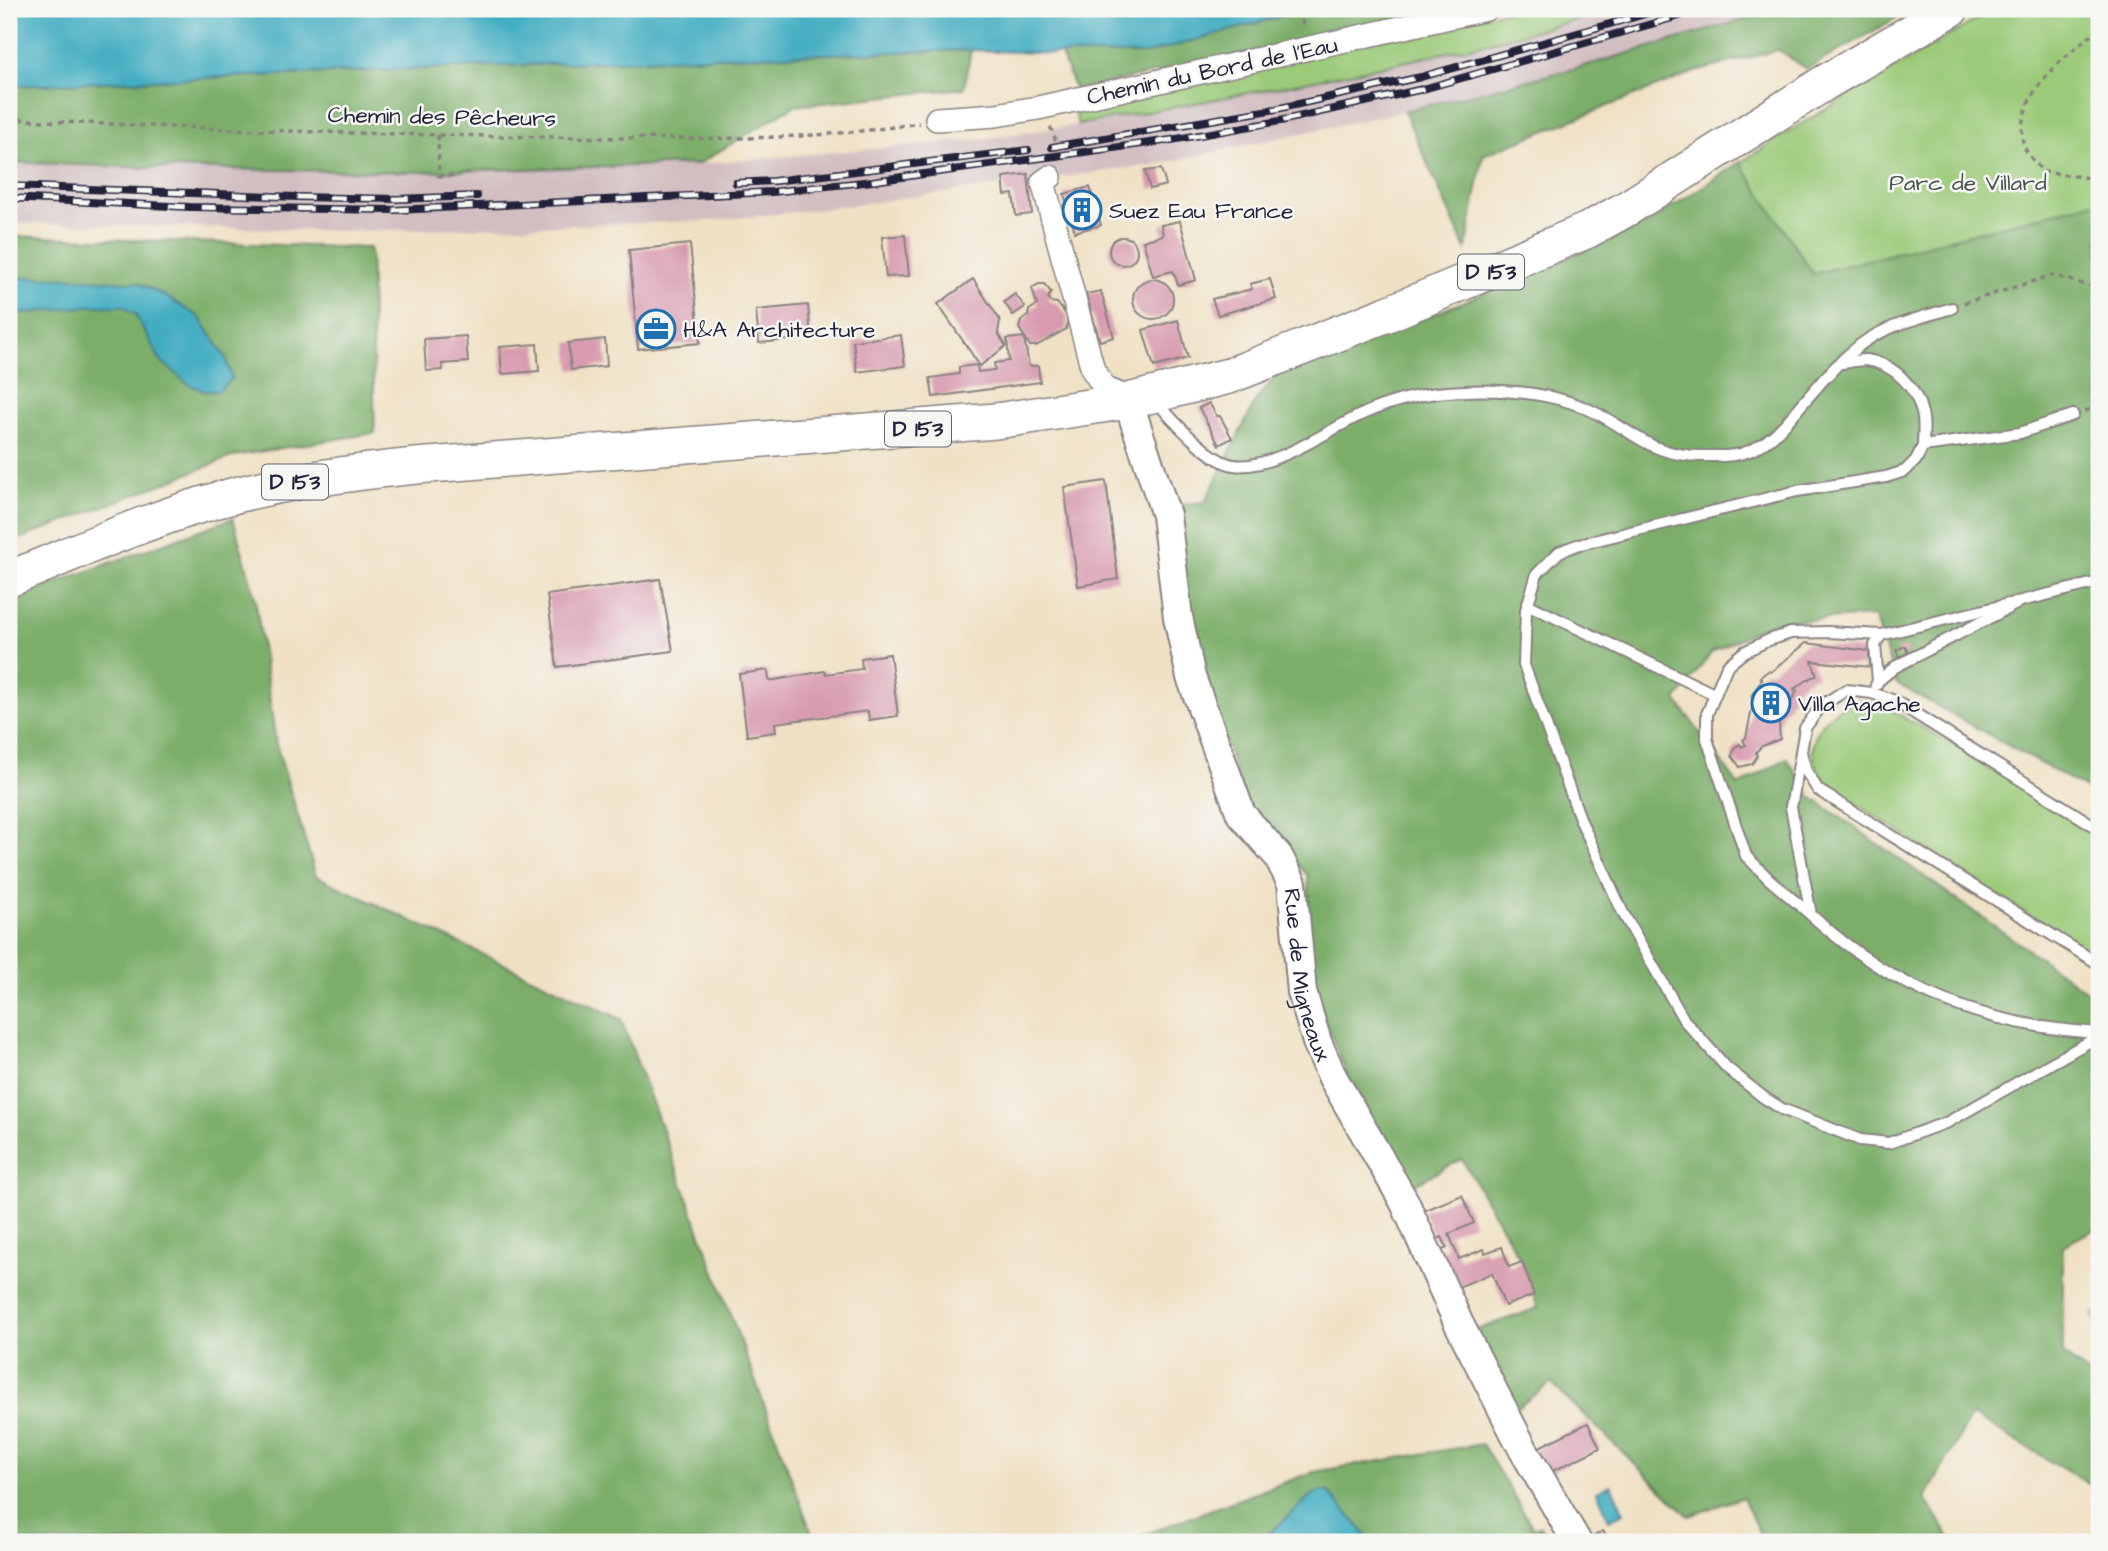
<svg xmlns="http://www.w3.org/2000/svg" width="2108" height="1551" font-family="'Architects Daughter',sans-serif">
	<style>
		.industrial { fill: #d2bec1 }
		.green { fill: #9bca79; stroke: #5e765a; stroke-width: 2 }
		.forest { fill: #7cae69; stroke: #4f6852; stroke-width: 2 }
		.water { fill: #42adc1; stroke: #32687e; stroke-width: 2 }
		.building { fill: #d79aae }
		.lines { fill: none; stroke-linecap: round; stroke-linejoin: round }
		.service-casing { stroke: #898280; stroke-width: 14 }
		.minor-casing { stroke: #898280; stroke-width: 26 }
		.tertiary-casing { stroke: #898280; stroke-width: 32 }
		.primary-casing { stroke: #898280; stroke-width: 38 }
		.path { stroke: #898280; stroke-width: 3.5; stroke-dasharray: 5 5; stroke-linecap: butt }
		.service { stroke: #fff; stroke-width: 10 }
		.minor { stroke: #fff; stroke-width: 23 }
		.tertiary { stroke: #fff; stroke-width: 28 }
		.primary { stroke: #fff; stroke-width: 35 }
		.rail-casing { stroke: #22223b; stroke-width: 8 }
		.rail { stroke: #f6f6f2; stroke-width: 5; stroke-dasharray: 16; stroke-linecap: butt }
		.labels { text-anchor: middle; stroke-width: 5; stroke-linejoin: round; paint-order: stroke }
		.shield { fill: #f6f6f2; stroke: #626272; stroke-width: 2 }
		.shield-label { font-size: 21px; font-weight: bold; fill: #22223b }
		.street-label { font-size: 23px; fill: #22223b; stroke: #f6f6f2 }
		.park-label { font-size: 23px; fill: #46544e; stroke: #f6f6f2 }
		.poi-label { font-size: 23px; fill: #22223b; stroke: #f6f6f2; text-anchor: start }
	</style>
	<rect width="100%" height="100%" fill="#f6f6f2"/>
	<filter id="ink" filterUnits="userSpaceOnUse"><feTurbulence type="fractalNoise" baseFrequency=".0143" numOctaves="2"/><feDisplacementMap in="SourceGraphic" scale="14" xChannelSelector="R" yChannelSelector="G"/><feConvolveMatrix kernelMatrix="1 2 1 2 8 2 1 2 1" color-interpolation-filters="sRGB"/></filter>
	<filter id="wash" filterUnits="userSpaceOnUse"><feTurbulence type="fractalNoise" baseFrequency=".00686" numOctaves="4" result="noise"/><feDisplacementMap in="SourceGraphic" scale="28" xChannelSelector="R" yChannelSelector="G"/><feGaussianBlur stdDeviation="1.57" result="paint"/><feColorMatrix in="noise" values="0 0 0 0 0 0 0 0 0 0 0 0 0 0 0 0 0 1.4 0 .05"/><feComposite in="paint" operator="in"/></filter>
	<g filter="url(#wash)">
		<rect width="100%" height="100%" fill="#f0e1c5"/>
		<polygon class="industrial" points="1613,9 1782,9 1577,68 1404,111 1158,164 815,210 708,221 357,231 9,223 9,162 152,168 416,172 698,164 975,140 1078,125 1268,89 1537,32"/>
		<g class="green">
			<path d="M 1514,9 L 1613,9 C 1439,61 1256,91 1078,125 L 1074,108 Z"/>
			<polygon points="1994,9 2099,9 2099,487 1563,259 1643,226 1786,133"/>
			<path d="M 1862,700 L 1887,708 L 1997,769 L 2099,833 L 2099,961 L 1845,797 C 1835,790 1822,781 1817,769 C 1801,737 1832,705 1862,700 Z"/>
		</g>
		<g class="forest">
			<polygon points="1307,9 1450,9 1075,90 1061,54 1145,54"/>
			<polygon points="1782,9 1912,9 1807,69 1778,50 1695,72 1483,155 1466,250 1404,111 1577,68"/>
			<polygon points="971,50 964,88 794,106 698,164 416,172 152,168 9,162 9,86 714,57"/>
			<polygon points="1740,162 1813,274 2099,201 2099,796 1896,683 1875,616 1772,622 1712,652 1676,700 1739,786 1787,758 1810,796 2099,1000 2099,1227 2063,1246 2063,1354 2099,1382 2099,1490 1972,1415 1925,1499 1953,1542 1763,1542 1743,1497 1689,1516 1551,1383 1514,1410 1476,1330 1538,1308 1522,1262 1462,1159 1411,1186 1348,1077 1323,1015 1304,932 1310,930 1308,876 1245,802 1195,648 1174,505 1205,502 1256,400 1281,370 1408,325 1643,226"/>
			<polygon points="9,236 370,248 375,433 234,456 9,543"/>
			<polygon points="233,518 255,597 276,744 316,876 621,1019 815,1542 9,1542 9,600"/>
			<polygon points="1482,1444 1533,1528 1540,1526 1549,1542 1123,1542 1313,1472"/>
		</g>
		<g class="water">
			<polygon points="9,9 1307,9 1145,54 1061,54 971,50 714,57 9,86"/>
			<polygon points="9,277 74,278 139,283 165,296 199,317 226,358 232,379 218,391 204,391 188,384 161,361 135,314 122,306 90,306 9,315"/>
			<polygon points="1611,1485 1624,1513 1609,1520 1597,1491"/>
			<polygon points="1322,1491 1329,1492 1372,1542 1260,1542 1313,1494"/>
		</g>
		<g id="blocks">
			<g class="building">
				<polygon points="1161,169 1166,185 1150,189 1145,171"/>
				<polygon points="1028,174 1032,214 1016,216 1013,194 1005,195 1003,177"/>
				<polygon points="1090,187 1101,225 1075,232 1064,194"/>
				<polygon points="1180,221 1196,280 1178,285 1173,271 1153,276 1143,241 1163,235 1161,225"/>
				<polygon points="905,235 909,276 886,277 882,237"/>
				<circle cx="1123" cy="251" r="14"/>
				<polygon points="690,244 700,343 638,349 629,250"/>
				<polygon points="973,279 1000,320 998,333 1006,346 980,366 938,304"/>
				<polygon points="1270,279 1276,299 1218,315 1212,299 1252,289 1250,284"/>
				<circle cx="1153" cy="299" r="20"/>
				<polygon points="1039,284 1044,284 1051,292 1048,298 1050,302 1057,303 1068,317 1066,329 1036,346 1030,346 1019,328 1021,321 1028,316 1029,310 1037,305 1032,288"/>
				<polygon points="1101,291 1114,337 1100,341 1086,294"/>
				<polygon points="1015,294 1025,307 1013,315 1004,302"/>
				<polygon points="808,305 811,338 759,343 756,310"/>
				<polygon points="1178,320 1188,358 1154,367 1143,330"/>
				<polygon points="901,335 905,366 857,372 853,341"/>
				<polygon points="466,336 468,362 442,364 443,370 426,371 424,339"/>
				<polygon points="1024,337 1029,366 1038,366 1040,382 933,397 930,378 959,374 959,367 977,365 978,372 995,370 994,363 1009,361 1007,339"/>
				<polygon points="605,339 607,366 571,370 568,343"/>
				<polygon points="537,344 539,371 502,374 500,347"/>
				<polygon points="1209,403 1217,416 1220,416 1232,438 1219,445 1199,408"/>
				<polygon points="1106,481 1118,579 1078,586 1064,487"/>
				<polygon points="660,579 673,651 557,667 547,595"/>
				<polygon points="1806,643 1869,651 1870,667 1812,661 1817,676 1812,677 1794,689 1797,691 1786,710 1784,709 1779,724 1780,739 1762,746 1756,752 1757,756 1752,764 1740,767 1732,756 1735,747 1740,744 1741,747 1746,745 1743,740 1746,738 1754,698 1751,696 1762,680 1760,677 1768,671 1771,672"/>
				<polygon points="1905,646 1908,653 1899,657 1896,650"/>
				<polygon points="890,654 898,716 869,720 868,711 775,723 776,732 747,736 739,674 768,670 769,681 825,671 826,674 862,669 861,658"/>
				<polygon points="1462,1195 1474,1223 1449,1234 1459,1259 1484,1249 1485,1253 1502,1247 1509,1267 1522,1262 1534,1295 1505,1306 1492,1273 1456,1288 1440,1251 1447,1248 1442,1237 1435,1240 1423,1211"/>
				<polygon points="2099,1309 2099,1330 2091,1314"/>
				<polygon points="1588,1423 1600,1448 1545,1475 1533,1450"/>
				<polygon points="1603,1531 1610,1542 1584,1542"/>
			</g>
		</g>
	</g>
	<g filter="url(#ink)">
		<use href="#blocks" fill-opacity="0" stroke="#898280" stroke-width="2"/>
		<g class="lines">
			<defs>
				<g id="service">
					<path d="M 1843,363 C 1850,362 1858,360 1865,360 C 1893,363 1916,386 1922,413 C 1925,423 1923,436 1923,446"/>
					<path d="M 1164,410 C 1178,426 1213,463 1234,465 C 1273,471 1330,428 1365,413 C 1389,402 1421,394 1447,392 C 1492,388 1551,391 1592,411 C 1636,432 1649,456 1703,456 C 1714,456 1728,457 1740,454 C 1772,446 1790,417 1811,394 C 1825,377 1842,359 1860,345 C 1886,325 1921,318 1952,308"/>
					<polyline points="2073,415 2020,433 1923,446 1916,460 1905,471 1886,477 1797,491 1577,545 1559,552 1537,574 1526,610 1524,665 1581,821 1623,913 1684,1020 1727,1068 1763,1097 1782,1109 1860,1140 1889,1143 1948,1122 2099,1036"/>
					<polyline points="1527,604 1714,694"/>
					<polyline points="1878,681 1895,667 2016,604"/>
					<polyline points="1876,685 1878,681 1875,645 1881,635"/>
					<path d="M 1801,753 L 1791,807 L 1811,915 C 1896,992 1985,1026 2099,1033"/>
					<polyline points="2099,829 1895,701 1872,693 1846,690 1821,706 1805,728 1801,752 1806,771 1818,790 2099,964"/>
					<polyline points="1811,915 1770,880 1746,856 1707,739 1707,714 1727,666 1744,652 1769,640 1791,633 1828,632 1881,635 2099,582"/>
				</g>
				<g id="minor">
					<polyline points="937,119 996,115 1038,108 1486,9"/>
					<polyline points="1050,177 1043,182 1093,370 1108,393"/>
				</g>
				<g id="tertiary">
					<path id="s1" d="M 1111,394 L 1128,401 L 1166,515 L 1178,617 L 1191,677 L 1241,814 L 1278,856 L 1292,883 L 1302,992 L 1317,1042 L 1333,1078 L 1404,1201 L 1459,1324 L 1523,1449 L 1577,1542"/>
				</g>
				<path id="primary" d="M 9,579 C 83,549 158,515 236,495 C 295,480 355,472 416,466 L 996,421 L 1128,401 L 1229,376 L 1385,315 L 1588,230 L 1626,209 L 1826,82 L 1951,9"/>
			</defs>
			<use href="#service" class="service-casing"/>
			<use href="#minor" class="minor-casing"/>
			<use href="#tertiary" class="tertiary-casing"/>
			<use href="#primary" class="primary-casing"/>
			<g class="path">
				<polyline points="1302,20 1304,30"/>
				<path d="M 2099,28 C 2066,57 2011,95 2024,146 C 2027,155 2037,164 2043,172 L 2099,179"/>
				<path d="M 9,119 C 187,129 365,134 544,137 C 668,138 795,144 919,123"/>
				<polyline points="1050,127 1054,133 1058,160"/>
				<polyline points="438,135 439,176 459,175"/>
				<polyline points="1964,303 2053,275 2099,289"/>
				<polyline points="2085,411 2099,406"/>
			</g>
			<use href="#service" class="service"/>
			<use href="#minor" class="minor"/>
			<use href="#tertiary" class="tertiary"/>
			<use href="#primary" class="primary"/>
			<defs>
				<g id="rail">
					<polyline points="1052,147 1276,109 1421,77 1663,9"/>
					<polyline points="736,183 774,181 1028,150"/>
					<polyline points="9,186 296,197 396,199 477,196"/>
					<polyline points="9,198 190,207 395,210 772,192 873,181 1171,140 1280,121 1423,89 1704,9"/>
				</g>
			</defs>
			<use href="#rail" class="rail-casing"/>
			<use href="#rail" class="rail"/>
		</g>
	</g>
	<defs>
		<symbol id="building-ring" viewBox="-11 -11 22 22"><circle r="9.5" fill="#f6f6f2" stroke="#1f6fb2" stroke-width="1.5"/><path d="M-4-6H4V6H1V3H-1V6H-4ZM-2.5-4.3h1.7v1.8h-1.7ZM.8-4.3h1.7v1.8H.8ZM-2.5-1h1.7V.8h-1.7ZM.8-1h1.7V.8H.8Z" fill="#1f6fb2"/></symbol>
		<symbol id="office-ring" viewBox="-11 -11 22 22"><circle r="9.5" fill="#f6f6f2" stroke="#1f6fb2" stroke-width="1.5"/><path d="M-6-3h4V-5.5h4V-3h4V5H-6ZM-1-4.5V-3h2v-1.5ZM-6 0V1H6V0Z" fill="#1f6fb2"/></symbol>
	</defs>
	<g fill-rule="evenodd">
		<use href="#building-ring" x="1060" y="188" width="44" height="44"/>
		<use href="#office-ring" x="634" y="307" width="44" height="44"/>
		<use href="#building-ring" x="1749" y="681" width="44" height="44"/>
	</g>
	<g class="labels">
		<g class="shield">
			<rect x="1458" y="254.5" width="66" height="35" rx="5"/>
			<rect x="885" y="411.5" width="66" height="35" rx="5"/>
			<rect x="262" y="464.5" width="66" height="35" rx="5"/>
		</g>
		<g class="shield-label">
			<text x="1491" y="279">D 153</text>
			<text x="918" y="436">D 153</text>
			<text x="295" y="489">D 153</text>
		</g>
		<g class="street-label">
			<text transform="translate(1212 70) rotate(-12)" y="8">Chemin du Bord de l'Eau</text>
			<text transform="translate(442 116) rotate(1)" y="8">Chemin des Pêcheurs</text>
			<text dy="8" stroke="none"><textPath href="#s1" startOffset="628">Rue de Migneaux</textPath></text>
		</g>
		<g class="park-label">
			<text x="1968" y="190">Parc de Villard</text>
		</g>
		<g class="poi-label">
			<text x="1109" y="218">Suez Eau France</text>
			<text x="683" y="337">H&amp;A Architecture</text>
			<text x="1798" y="711">Villa Agache</text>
		</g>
	</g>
	<rect width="2108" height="1551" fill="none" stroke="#f6f6f2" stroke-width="35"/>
</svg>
